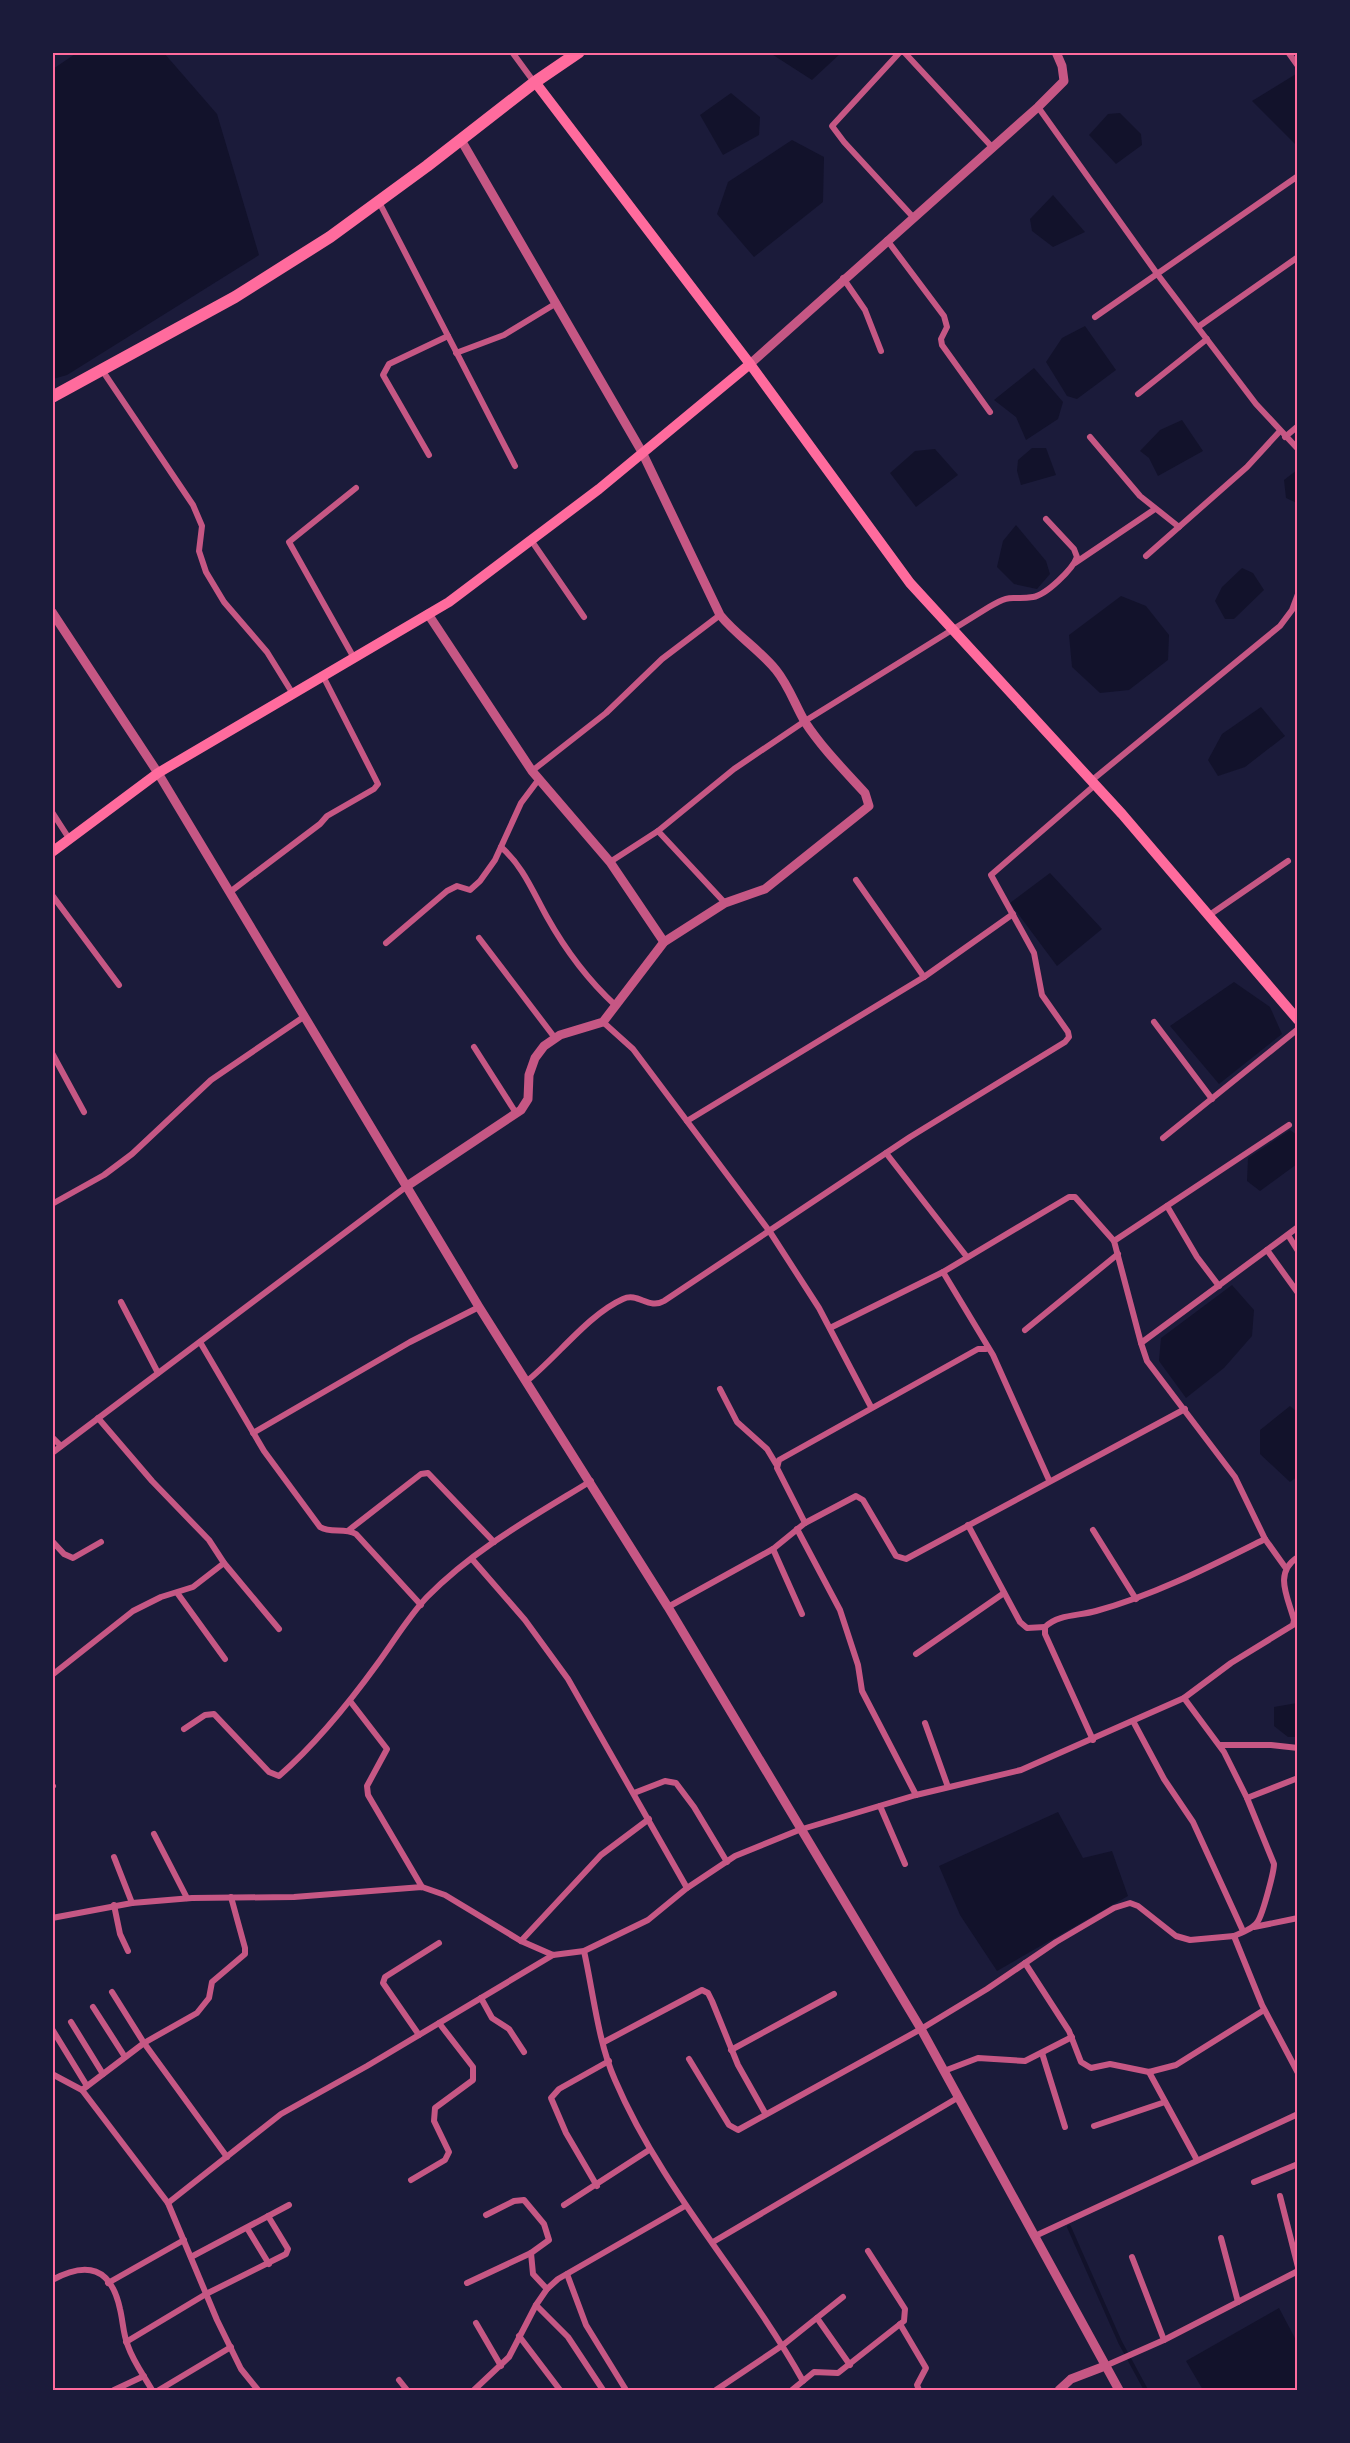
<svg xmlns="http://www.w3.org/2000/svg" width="1350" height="2443" font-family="'Fira Sans',sans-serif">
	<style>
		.water { fill: #12122b }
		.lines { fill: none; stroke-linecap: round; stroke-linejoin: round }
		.stream { stroke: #12122b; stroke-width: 4 }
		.minor { stroke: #c65784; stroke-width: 6 }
		.tertiary { stroke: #c65784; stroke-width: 9 }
		.secondary { stroke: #ff6b9d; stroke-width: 10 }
		.primary { stroke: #ff6b9d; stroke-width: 12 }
		.neatline { fill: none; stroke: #ff6b9d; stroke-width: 2 }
	</style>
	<rect width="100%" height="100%" fill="#1b1b3a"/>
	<g class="water">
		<polygon points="78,52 164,53 217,114 259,255 67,375 53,379 53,69"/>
		<polygon points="770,53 841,53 812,80"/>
		<polygon points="1296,74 1298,76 1297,146 1252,101"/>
		<polygon points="731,93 760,117 759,135 723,155 700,115"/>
		<polygon points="1120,113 1141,134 1142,145 1116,164 1089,135 1108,114"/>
		<polygon points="792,140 824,157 823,202 754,257 717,214 728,182"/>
		<polygon points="1053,195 1085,232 1053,247 1032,231 1030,219"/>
		<polygon points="1085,326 1116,370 1077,399 1067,396 1046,362 1062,338"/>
		<polygon points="1034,368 1063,402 1058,419 1026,440 1016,417 994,400"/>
		<polygon points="1182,420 1203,451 1158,476 1149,458 1140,451 1160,430"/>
		<polygon points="1032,448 1046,448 1056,475 1021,485 1017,471 1018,460"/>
		<polygon points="935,449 958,475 916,507 890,473 915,451"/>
		<polygon points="1297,470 1297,503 1286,498 1284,480"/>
		<polygon points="1016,525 1046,561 1050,574 1037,589 1014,584 997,567 1003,541"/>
		<polygon points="1242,568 1253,573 1264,590 1234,619 1225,619 1215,601 1222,587"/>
		<polygon points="1121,596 1146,606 1169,635 1168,660 1129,690 1100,693 1072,667 1069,635"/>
		<polygon points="1261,707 1285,736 1245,767 1218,776 1208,760 1222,734"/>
		<polygon points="1050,873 1102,929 1057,966 1010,903"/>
		<polygon points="1234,982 1270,1007 1282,1034 1219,1084 1170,1026"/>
		<polygon points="1290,1130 1297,1135 1297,1164 1260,1191 1247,1181 1248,1158"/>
		<polygon points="1232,1285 1254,1310 1252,1336 1224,1368 1186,1398 1159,1361 1161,1338"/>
		<polygon points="1290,1406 1297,1412 1298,1476 1290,1482 1260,1454 1260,1430"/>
		<polygon points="1297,1703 1297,1737 1288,1737 1274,1726 1274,1707"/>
		<polygon points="1058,1812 1083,1858 1112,1851 1128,1896 997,1971 960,1915 939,1866"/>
		<polygon points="1279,2308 1297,2342 1297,2390 1203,2390 1186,2361"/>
	</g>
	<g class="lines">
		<polyline class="stream" points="1069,2227 1120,2342 1146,2390"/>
		<g class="minor">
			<polyline points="512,52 534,82"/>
			<polyline points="900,52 832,126 844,142 913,217"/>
			<polyline points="904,52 992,147"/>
			<polyline points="1288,52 1298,66"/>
			<polyline points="1038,107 1158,275 1256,404 1298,449"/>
			<polyline points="379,202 515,466"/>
			<polyline points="887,240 944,316 947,327 941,339 942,345 990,412"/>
			<polyline points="843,278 865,310 881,351"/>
			<polyline points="1095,317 1298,176"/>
			<polyline points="1198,327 1298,257"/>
			<polyline points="456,353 504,335 555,304"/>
			<polyline points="102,370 193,505 202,526 199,551 206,572 224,602 267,652 293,694"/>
			<polyline points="1138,394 1207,339"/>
			<polyline points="1090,437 1140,496 1179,527"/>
			<polyline points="1285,437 1298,426"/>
			<polyline points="429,455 383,375 389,364 448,336"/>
			<polyline points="531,540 584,617"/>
			<polyline points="1146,556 1247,467 1280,431"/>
			<polyline points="1075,563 1155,509"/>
			<polyline points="354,658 289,542 356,488"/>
			<polyline points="532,771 606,713 662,659 720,615"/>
			<polyline points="1091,781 1280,626 1292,610 1298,594"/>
			<polyline points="52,812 70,840"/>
			<path d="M 501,847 C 523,866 533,892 547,917 C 566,951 587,979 615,1005"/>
			<polyline points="610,862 658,831"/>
			<polyline points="856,880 924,977"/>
			<polyline points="230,892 320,824 327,816 374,789 378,784 323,676"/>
			<polyline points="52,895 119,985"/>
			<path d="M 725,903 L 658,831 L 734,769 L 805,721 L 989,607 C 1014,592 1010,601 1033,597 C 1046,595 1073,569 1077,557 L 1074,549 L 1046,519"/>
			<polyline points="1208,916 1288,861"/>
			<polyline points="479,938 555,1038"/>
			<polyline points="386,943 447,891 457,886 470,890 480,881 495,860 521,803 539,779"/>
			<polyline points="603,1022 633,1049 770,1232 819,1308 871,1407"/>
			<polyline points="1154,1022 1212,1099"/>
			<polyline points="474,1047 516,1113"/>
			<polyline points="52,1053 84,1112"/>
			<polyline points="687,1121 924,977 1013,914"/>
			<polyline points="1163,1138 1298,1029"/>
			<polyline points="886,1153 967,1257"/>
			<polyline points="52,1204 104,1175 132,1154 211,1080 305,1016"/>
			<polyline points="1167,1206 1197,1257 1219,1286"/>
			<polyline points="1288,1235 1298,1251"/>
			<polyline points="1267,1250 1298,1293"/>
			<polyline points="943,1272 993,1355 1049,1480"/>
			<polyline points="121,1302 158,1373"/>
			<polyline points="830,1328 943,1272 1069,1197 1075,1197 1114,1241"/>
			<polyline points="1025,1330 1118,1254"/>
			<path d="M 200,1342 L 264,1451 L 320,1527 C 331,1534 344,1527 356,1534 L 421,1605"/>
			<polyline points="1141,1343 1114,1241 1289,1125"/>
			<path d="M 527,1381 C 557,1357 589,1314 623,1299 C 638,1292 649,1310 664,1301 L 910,1137 L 1065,1042 L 1069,1037 L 1068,1032 L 1042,995 L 1034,953 L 991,875 L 1095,785"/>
			<polyline points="720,1389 737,1422 767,1449 776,1464"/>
			<polyline points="98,1418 152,1481 209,1540 224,1563 279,1629"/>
			<polyline points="253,1433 410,1342 479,1307"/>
			<polyline points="52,1437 61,1446"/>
			<polyline points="52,1453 407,1186"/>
			<polyline points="805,1523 777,1468 779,1460 978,1349 986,1349"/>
			<polyline points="968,1525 1020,1622 1027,1628 1045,1627"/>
			<polyline points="797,1529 840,1610 858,1665 862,1691 916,1795"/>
			<polyline points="349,1530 421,1474 428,1473 494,1542"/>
			<polyline points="1093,1530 1136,1599"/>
			<polyline points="52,1541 64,1554 73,1558 101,1542"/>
			<polyline points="773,1549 802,1614"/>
			<polyline points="472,1559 525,1620 568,1679 687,1888"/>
			<polyline points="1285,1567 1265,1539 1235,1477 1147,1361 1141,1343 1298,1227"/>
			<polyline points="178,1594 225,1659"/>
			<polyline points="668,1607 773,1549 805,1523 856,1496 863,1500 896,1556 906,1559 1185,1409"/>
			<polyline points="916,1654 1004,1593"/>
			<polyline points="52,1675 133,1611 161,1597 193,1587 224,1563"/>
			<path d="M 1184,1698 L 1224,1752 L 1247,1798 L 1274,1864 C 1274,1872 1263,1913 1258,1921 C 1254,1929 1242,1932 1234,1936 L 1262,2005 L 1298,2073"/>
			<polyline points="350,1701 387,1749 367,1786 368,1795 422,1887"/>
			<polyline points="1133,1721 1164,1779 1193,1822 1243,1931"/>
			<polyline points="925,1723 948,1787"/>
			<path d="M 184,1729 L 205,1715 L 214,1714 L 269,1772 L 279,1776 C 317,1743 349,1703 378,1663 C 394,1641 409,1616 427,1597 C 474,1549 534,1516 591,1481"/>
			<path d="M 1093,1740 L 1045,1634 L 1045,1627 C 1058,1614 1079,1616 1096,1611 C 1155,1595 1211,1566 1265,1539"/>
			<polyline points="1220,1745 1271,1745 1298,1748"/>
			<polyline points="52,1785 53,1786"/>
			<polyline points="634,1793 665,1781 676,1783 694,1807 727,1862"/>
			<polyline points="1247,1798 1298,1778"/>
			<polyline points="880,1806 905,1864"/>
			<polyline points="154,1834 187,1898"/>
			<polyline points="114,1857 132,1903"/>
			<polyline points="114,1905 120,1934 128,1951"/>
			<path d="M 52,1918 L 132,1903 L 192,1898 L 294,1897 L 422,1887 L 445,1895 L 521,1941 L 553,1955 L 584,1951 L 648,1920 L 687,1888 L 735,1856 L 799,1830 L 916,1795 L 1021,1770 L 1184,1698 L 1231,1663 L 1293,1625 L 1294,1620 C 1288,1597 1273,1573 1298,1557"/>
			<polyline points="1254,1927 1298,1918"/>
			<polyline points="521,1941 601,1855 649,1819"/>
			<path d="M 584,1951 C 593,1991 598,2042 615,2080 C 662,2190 745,2277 803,2381"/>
			<polyline points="1025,1963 1069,2031 1081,2062 1091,2068 1110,2064 1149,2072 1176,2065 1264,2010"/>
			<polyline points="112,1992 144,2043 227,2157"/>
			<polyline points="481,1998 492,2018 509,2029 524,2052"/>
			<polyline points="93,2007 125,2057"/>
			<polyline points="71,2022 103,2074"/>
			<polyline points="52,2029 87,2086"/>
			<polyline points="419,2035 383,1983 385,1977 439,1943"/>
			<polyline points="604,2042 702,1990 708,1993 712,2001 738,2065 765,2113"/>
			<polyline points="731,2050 834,1994"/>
			<polyline points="1042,2053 1065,2127"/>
			<polyline points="689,2059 729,2125 738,2130 921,2029 987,1989 1056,1942 1114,1908 1130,1903 1138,1906 1176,1936 1190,1940 1234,1936"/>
			<polyline points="944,2071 978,2058 1025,2061 1072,2037"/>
			<polyline points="1149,2072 1197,2160"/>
			<polyline points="52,2074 82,2090 168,2203 217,2320 241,2369 258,2390"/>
			<polyline points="82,2090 144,2043 197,2013 209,1998 212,1982 245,1954 245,1948 231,1897"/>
			<polyline points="1094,2126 1165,2102"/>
			<polyline points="411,2180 445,2160 449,2152 434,2121 435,2108 473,2080 473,2067 439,2023"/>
			<polyline points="1254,2182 1298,2164"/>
			<polyline points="597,2186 566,2133 551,2098 559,2089 609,2061"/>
			<polyline points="1280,2196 1298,2267"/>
			<polyline points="168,2203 281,2114 367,2066 553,1955"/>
			<polyline points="564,2205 649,2150"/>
			<polyline points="247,2228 269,2264"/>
			<polyline points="1035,2236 1298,2114"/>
			<polyline points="1221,2238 1238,2302"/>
			<polyline points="713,2242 959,2097"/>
			<polyline points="531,2253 533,2274 547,2289"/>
			<polyline points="191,2257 289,2205"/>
			<polyline points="1132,2257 1164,2340"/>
			<polyline points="567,2274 586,2325 626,2390"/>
			<path d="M 52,2280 C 87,2261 111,2267 120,2309 C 123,2321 123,2334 128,2346 C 133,2361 144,2376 152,2390"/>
			<polyline points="108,2283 184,2240"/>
			<polyline points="467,2283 531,2253 549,2240 544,2224 524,2200 514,2201 486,2215"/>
			<polyline points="536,2305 568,2337 603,2390"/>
			<polyline points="817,2318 850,2365"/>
			<polyline points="476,2323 501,2366"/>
			<polyline points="900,2324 926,2368 917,2385 919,2390"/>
			<polyline points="519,2336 560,2390"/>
			<polyline points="126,2342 206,2294 286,2254 288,2249 268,2216"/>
			<polyline points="1105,2366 1164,2340 1298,2271"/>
			<polyline points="399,2380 407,2390"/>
			<polyline points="114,2390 144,2376"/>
			<polyline points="159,2390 231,2347"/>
			<polyline points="474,2390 509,2357 536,2305 547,2289 558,2279 685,2206"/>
			<polyline points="716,2390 783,2345 843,2297"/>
			<polyline points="792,2390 814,2372 838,2373 904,2321 905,2309 868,2251"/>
		</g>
		<g class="tertiary">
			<polyline points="750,364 1038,107 1064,81 1062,66 1056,52"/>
			<polyline points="52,612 158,773 479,1307 668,1607 921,2029 1119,2390"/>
			<polyline points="428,614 532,771 610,862 664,942"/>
			<path d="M 407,1186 L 521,1110 L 528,1099 L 529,1075 L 535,1058 L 544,1046 L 560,1035 L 603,1022 L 664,942 L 725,903 L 765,889 L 869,806 L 865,793 C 844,770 822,748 805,722 C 795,705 789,686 776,670 C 759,649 737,636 720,615 L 642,452 L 461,140"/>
			<polyline points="1059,2390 1071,2379 1105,2366"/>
		</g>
		<g class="secondary">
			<polyline points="535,82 750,364 910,583 1122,814 1298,1020"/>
			<polyline points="52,852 158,773 449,602 599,489 750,364"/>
		</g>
		<polyline class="primary" points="52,397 235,297 330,237 427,166 535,82 579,52"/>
	</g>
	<rect width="1350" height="2443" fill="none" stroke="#1b1b3a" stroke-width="108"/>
	<rect x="54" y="54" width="1242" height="2335" class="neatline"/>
</svg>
